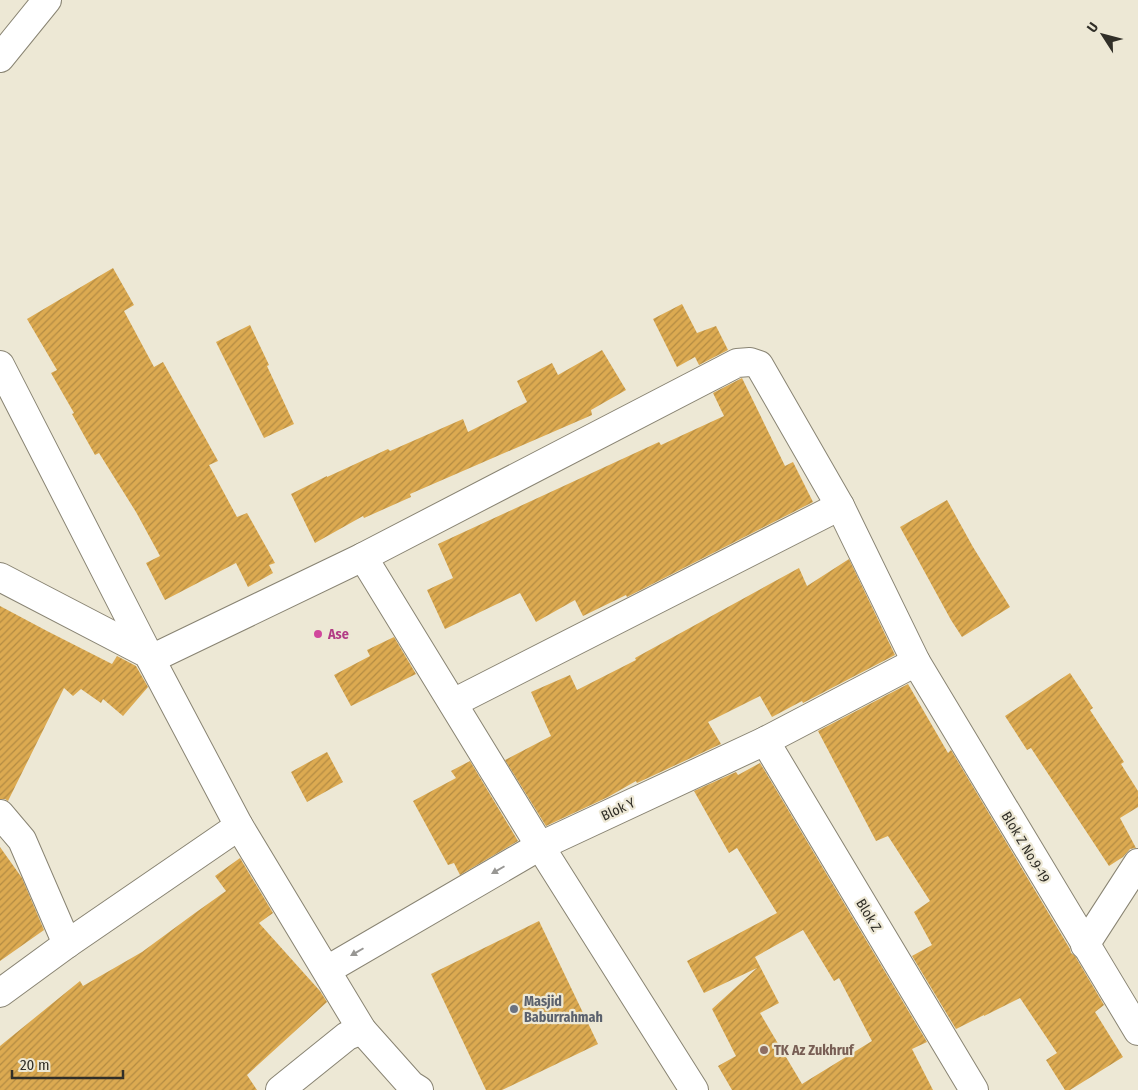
<svg xmlns="http://www.w3.org/2000/svg" width="1138" height="1090" font-family="'Fira Sans Condensed',sans-serif">
	<style>
		.building { fill: url(#building-hatch); fill-rule: evenodd }
		.lines { fill: none; stroke-linecap: round; stroke-linejoin: round }
		.street-casing { stroke: #898473; stroke-width: 30 }
		.street { stroke: #fff; stroke-width: 28 }
		.oneway { fill: #989794 }
		.hotel-dot { fill: #d1479c; stroke: #ede8d5; stroke-width: 2 }
		.worship-dot { fill: #6b7280; stroke: #ede8d5; stroke-width: 2 }
		.education-dot { fill: #8d6e63; stroke: #ede8d5; stroke-width: 2 }
		.labels { text-anchor: middle; stroke-width: 4.5; stroke-linejoin: round; paint-order: stroke }
		.hotel-label { font-size: 14px; font-weight: bold; fill: #b23c85; stroke: #ede8d5; text-anchor: start }
		.street-label { font-size: 14px; fill: #312f28; stroke: #ede8d5 }
		.worship-label { font-size: 14px; font-weight: bold; fill: #5b616d; stroke: #ede8d5; text-anchor: start }
		.education-label { font-size: 14px; font-weight: bold; fill: #785e54; stroke: #ede8d5; text-anchor: start }
	</style>
	<defs>
		<pattern id="building-hatch" width="6" height="6" patternUnits="userSpaceOnUse" patternTransform="scale(1.25)"><rect width="6" height="6" fill="#dcaa51"/><path d="M-1 1l2-2M0 6l6-6M5 7l2-2" fill="none" stroke="#b38b43"/></pattern>
	</defs>
	<rect width="100%" height="100%" fill="#ede8d5"/>
	<g class="building">
		<polygon points="113,268 134,305 124,311 154,367 163,362 218,461 209,465 237,517 247,513 275,563 269,565 273,573 248,587 236,563 165,600 146,563 160,556 136,512 99,453 95,455 72,414 74,413 51,373 57,370 27,319"/>
		<polygon points="682,304 697,333 716,326 728,350 699,365 695,357 677,367 653,319"/>
		<polygon points="250,325 269,365 267,366 294,424 264,438 216,342"/>
		<polygon points="602,350 626,390 591,410 592,415 410,494 411,497 364,518 363,516 315,543 291,494 327,476 327,477 388,449 390,451 463,419 468,432 527,402 517,381 552,363 558,375"/>
		<polygon points="742,378 785,466 793,462 813,502 627,597 626,595 583,616 575,600 536,622 520,593 445,629 427,590 453,578 438,544 659,442 661,445 724,416 713,393"/>
		<polygon points="947,500 973,547 1010,607 962,637 951,620 900,527"/>
		<polygon points="849,559 895,655 803,703 802,701 772,717 760,696 708,722 721,744 637,783 636,781 608,797 546,826 505,760 551,736 531,692 570,675 577,690 636,660 635,658 799,568 807,586"/>
		<polygon points="0,606 47,631 112,664 117,656 136,666 148,687 123,716 103,699 101,703 81,689 73,696 64,688 8,801 5,799 0,799"/>
		<polygon points="394,637 416,674 351,706 334,675 370,656 367,650"/>
		<polygon points="1070,673 1093,708 1090,710 1124,762 1121,764 1138,791 1138,807 1120,818 1136,848 1130,849 1123,857 1109,866 1031,748 1027,750 1005,716"/>
		<polygon points="908,684 948,753 951,750 1070,949 1071,953 1075,956 1104,1005 1095,1012 1123,1057 1070,1090 1065,1090 1046,1060 1057,1053 1020,998 984,1016 984,1015 956,1029 912,956 932,945 914,912 930,901 888,836 876,841 818,731"/>
		<polygon points="327,752 343,782 307,802 291,772"/>
		<polygon points="470,761 518,841 460,875 454,863 448,865 413,801 456,778 451,771"/>
		<path d="M 760,763 L 927,1042 L 912,1049 L 933,1090 L 732,1090 L 718,1066 L 736,1056 L 712,1009 L 757,968 L 704,993 L 687,961 L 777,913 L 737,848 L 729,853 L 694,791 L 736,772 L 738,775 ZM 803,930 L 834,981 L 839,978 L 872,1041 L 802,1084 L 760,1013 L 779,1003 L 755,957 Z"/>
		<polygon points="0,847 22,878 44,930 0,961"/>
		<polygon points="240,858 273,913 259,923 320,991 327,1002 247,1075 257,1090 0,1090 0,1046 80,981 83,986 142,952 195,913 226,891 215,876"/>
		<polygon points="539,921 598,1044 502,1090 486,1090 431,974"/>
	</g>
	<g class="lines">
		<defs>
			<g id="street">
				<polyline points="0,58 47,0"/>
				<polyline points="0,365 148,654"/>
				<polyline points="363,557 540,846 694,1090"/>
				<polyline points="0,577 148,654 239,826 362,1030 411,1085 419,1090"/>
				<polyline points="151,659 363,557 737,363 750,362 759,365 840,506 916,662 1138,1031"/>
				<polyline points="453,703 840,506"/>
				<polyline points="765,741 974,1090"/>
				<polyline points="0,814 22,840 67,944"/>
				<polyline points="1085,945 1138,863"/>
				<polyline points="327,970 540,846 765,741 916,662"/>
				<polyline points="0,993 67,944 239,826"/>
				<polyline points="280,1090 347,1036 362,1030"/>
			</g>
		</defs>
		<use href="#street" class="street-casing"/>
		<use href="#street" class="street"/>
	</g>
	<defs><path id="oneway-solid" d="M-6-.8H1V-3.2L6.5 0L1 3.2V.8H-6Z" transform="scale(1.25)"/></defs>
	<g class="oneway">
		<use href="#oneway-solid" transform="translate(498 870) rotate(150)"/>
		<use href="#oneway-solid" transform="translate(357 952) rotate(150)"/>
	</g>
	<circle class="hotel-dot" cx="318" cy="634" r="5"/>
	<circle class="worship-dot" cx="514" cy="1009" r="5"/>
	<circle class="education-dot" cx="764" cy="1050" r="5"/>
	<g class="labels">
		<g class="hotel-label">
			<text x="328" y="639">Ase</text>
		</g>
		<g class="street-label">
			<text transform="translate(618 809) rotate(-25)" y="5">Blok Y</text>
			<text transform="translate(1026 847) rotate(59)" y="5">Blok Z No.9-19</text>
			<text transform="translate(869 915) rotate(59)" y="5">Blok Z</text>
		</g>
		<g class="worship-label">
			<text x="524" y="1006">Masjid<tspan x="524" dy="16">Baburrahmah</tspan></text>
		</g>
		<g class="education-label">
			<text x="774" y="1055">TK Az Zukhruf</text>
		</g>
	</g>
	<g transform="translate(1103 35) rotate(306)" stroke="#ede8d5" stroke-width="4" paint-order="stroke">
	<path d="M0-4L9 19L0 12L-9 19Z" fill="#312f28"/>
	<text y="-8" font-size="14" font-weight="bold" text-anchor="middle" fill="#312f28">U</text>
	</g>
	<path d="M12 1070v8h111v-8" fill="none" stroke="#312f28" stroke-width="2.5"/>
	<text x="20" y="1070" font-size="15" fill="#312f28" stroke="#ede8d5" stroke-width="4" paint-order="stroke">20 m</text>
</svg>
